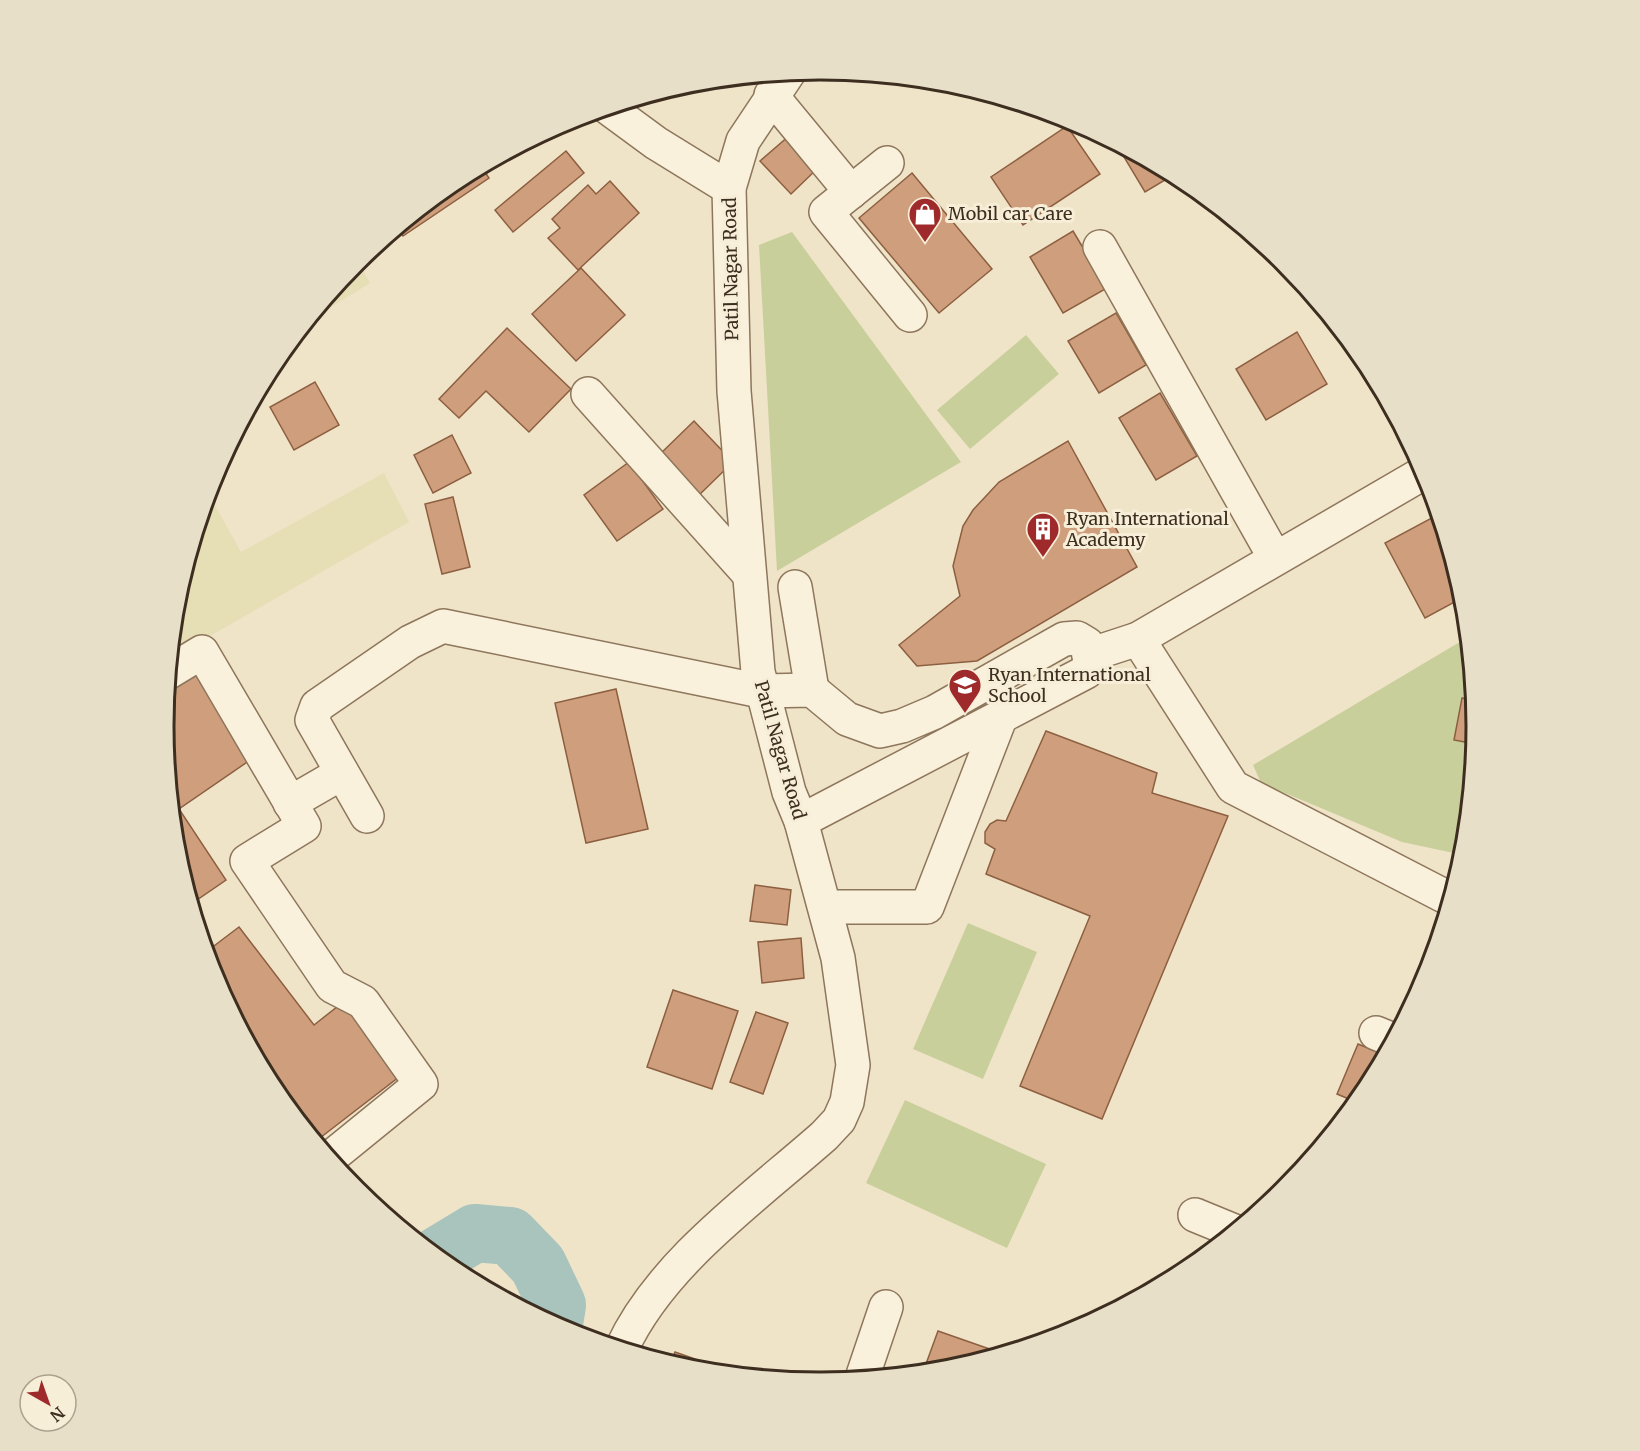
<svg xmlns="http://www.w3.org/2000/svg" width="1640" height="1451" font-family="Merriweather,serif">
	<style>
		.farmland { fill: #e6deb5 }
		.green { fill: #c9cf9b }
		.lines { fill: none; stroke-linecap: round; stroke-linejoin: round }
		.river { stroke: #a9c4bc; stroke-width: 58 }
		.building { fill: #cf9f7d; stroke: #8d5f41; stroke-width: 1.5 }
		.minor-casing { stroke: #8d765c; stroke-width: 36 }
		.minor { stroke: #faf1dc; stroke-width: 33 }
		.labels { text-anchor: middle; stroke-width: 6; stroke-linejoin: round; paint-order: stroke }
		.poi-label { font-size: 18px; fill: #3d2e20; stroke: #f7eed8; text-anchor: start }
		.street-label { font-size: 18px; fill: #3d2e20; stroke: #f7eed8 }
		.rim { fill: none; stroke: #3d2e20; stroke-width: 3 }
	</style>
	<rect width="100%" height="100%" fill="#f0e4c8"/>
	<g class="farmland">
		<polygon points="357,260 370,283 305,323 356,261"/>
		<polygon points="384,473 409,522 170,659 176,597 208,493 241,552"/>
	</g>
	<g class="green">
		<polygon points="792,232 961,462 777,571 759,245"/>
		<polygon points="1026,335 1059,374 970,449 937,410"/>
		<polygon points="1468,637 1476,726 1463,855 1402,842 1261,783 1253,765"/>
		<polygon points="968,923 1037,952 983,1079 913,1049"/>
		<polygon points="905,1100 1046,1164 1007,1248 866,1183"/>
	</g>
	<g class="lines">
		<polyline class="river" points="437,1256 475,1233 510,1236 538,1265 557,1305 554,1324"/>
	</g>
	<g class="building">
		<polygon points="1067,126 1100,174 1023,225 991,177"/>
		<polygon points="544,132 515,157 510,150"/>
		<polygon points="790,135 819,167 791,194 760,161"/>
		<polygon points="1115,142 1175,174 1145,192"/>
		<polygon points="566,151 584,173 513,232 495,210"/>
		<polygon points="481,166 489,178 403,236 397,227 456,179"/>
		<polygon points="912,173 992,269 939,313 859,218"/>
		<polygon points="610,181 639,213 578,270 548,238 560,228 552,219 588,185 596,194"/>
		<polygon points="1073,231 1107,288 1063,313 1030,257"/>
		<polygon points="581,268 625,315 576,361 532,314"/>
		<polygon points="1116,313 1146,365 1099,393 1068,341"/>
		<polygon points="507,328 571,389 529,432 486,391 459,418 439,399"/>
		<polygon points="1297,332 1327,384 1266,420 1236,369"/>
		<polygon points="315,382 339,425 294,450 270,407"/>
		<polygon points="1160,393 1197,456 1156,480 1119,418"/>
		<polygon points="694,421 733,462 695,499 656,458"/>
		<polygon points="452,435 471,473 433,493 414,455"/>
		<polygon points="1068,441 1137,567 977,661 917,666 899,645 960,596 953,566 963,526 973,510 999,482"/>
		<polygon points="629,462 663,509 617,541 584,495"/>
		<polygon points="453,497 470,567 442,574 425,504"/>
		<polygon points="1439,514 1464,597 1425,618 1385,543"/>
		<polygon points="193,663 256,756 179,809 226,880 191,904 176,853 164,725 168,680"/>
		<polygon points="616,689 648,829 586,843 555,703"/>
		<polygon points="1462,698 1474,700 1475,744 1454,740"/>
		<polygon points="1046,731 1157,773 1152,793 1228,816 1102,1119 1020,1086 1090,916 986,874 995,849 985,843 985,832 990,824 997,820 1006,821"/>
		<polygon points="755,885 791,890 787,925 750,921"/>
		<polygon points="239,927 314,1025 347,999 404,1073 316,1141 274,1090 213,976 206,952"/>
		<polygon points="801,938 804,978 762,983 758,942"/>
		<polygon points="673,990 738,1011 712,1089 647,1067"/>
		<polygon points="756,1012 788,1023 763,1094 730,1082"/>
		<polygon points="1358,1044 1385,1055 1366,1091 1356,1102 1337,1094"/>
		<polygon points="938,1331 1001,1353 948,1369 923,1372"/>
		<polygon points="675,1352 738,1374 692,1369 671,1363"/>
	</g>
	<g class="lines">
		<defs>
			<g id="minor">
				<polyline points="771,95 851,192"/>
				<polyline points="607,107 656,143 729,188"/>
				<polyline points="887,163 826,212 910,315"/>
				<polyline points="1100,247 1275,558"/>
				<polyline points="588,394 748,573"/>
				<polyline points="795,587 812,690"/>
				<polyline points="1138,639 1233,787 1450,899"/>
				<polyline points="1089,655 1138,639 1425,472"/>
				<polyline points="169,672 202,652 304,826 247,861 332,986 363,1002 421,1084 330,1158"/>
				<polyline points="290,803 342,773"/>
				<polyline points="367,816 312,720 317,706 410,642 443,626 761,691 812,690 847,719 880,731 902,726 935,712 1064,639 1077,638 1087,644 1090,661 1086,672 801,821"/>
				<polyline points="836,907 927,907 1001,716"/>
				<polyline points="1376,1033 1393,1040"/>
				<polyline points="1195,1215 1234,1231"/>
				<path d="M 622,1348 C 661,1263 755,1197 824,1136 L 839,1120 L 847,1102 L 853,1065 L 838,958 L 801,821 L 789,792 L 758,672 L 734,391 L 729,188 L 743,141 L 789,72"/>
				<polyline points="862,1378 886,1307"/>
			</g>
		</defs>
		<use href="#minor" class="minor-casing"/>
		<use href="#minor" class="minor"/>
	</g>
	<defs>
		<symbol id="shop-pin" viewBox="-11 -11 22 30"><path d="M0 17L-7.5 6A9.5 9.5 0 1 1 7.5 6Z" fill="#9e2a2b" stroke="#f7eed8"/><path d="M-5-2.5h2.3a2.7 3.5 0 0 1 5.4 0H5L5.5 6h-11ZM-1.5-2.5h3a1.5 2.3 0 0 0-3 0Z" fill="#fff"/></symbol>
		<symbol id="building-pin" viewBox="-11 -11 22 30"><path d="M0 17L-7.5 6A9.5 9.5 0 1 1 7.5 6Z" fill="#9e2a2b" stroke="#f7eed8"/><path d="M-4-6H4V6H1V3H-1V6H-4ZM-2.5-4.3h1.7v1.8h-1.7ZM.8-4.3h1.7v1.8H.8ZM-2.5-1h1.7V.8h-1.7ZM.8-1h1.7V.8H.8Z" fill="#fff"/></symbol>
		<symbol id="school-pin" viewBox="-11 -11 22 30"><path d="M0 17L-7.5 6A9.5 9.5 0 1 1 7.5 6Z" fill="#9e2a2b" stroke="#f7eed8"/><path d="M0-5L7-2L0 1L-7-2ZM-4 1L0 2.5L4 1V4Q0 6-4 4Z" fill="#fff"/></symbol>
	</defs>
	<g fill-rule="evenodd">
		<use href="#shop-pin" x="906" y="195" width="38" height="52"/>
		<use href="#building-pin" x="1024" y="510" width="38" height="52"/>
		<use href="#school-pin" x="946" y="666" width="38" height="52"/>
	</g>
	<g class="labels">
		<g class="poi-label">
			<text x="948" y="220">Mobil car Care</text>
			<text x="1066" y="525">Ryan International<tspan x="1066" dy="21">Academy</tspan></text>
			<text x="988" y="681">Ryan International<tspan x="988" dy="21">School</tspan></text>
		</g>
		<g class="street-label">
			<text transform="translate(731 269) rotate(-91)" y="6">Patil Nagar Road</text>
			<text transform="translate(780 750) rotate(74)" y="6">Patil Nagar Road</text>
		</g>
	</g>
	<path d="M0 0H1640V1451H0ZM174 726a646 646 0 1 1 1292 0a646 646 0 1 1-1292 0Z" fill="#e8dfc9" fill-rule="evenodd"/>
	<path class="rim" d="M174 726a646 646 0 1 1 1292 0a646 646 0 1 1-1292 0Z"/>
	<g transform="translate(48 1403) rotate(140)"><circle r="28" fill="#f7eed8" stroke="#ada18e" stroke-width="1.5"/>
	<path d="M0-4.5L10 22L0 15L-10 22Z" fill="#9e2a2b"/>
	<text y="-9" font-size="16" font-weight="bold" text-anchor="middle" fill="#3d2e20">N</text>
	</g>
</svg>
